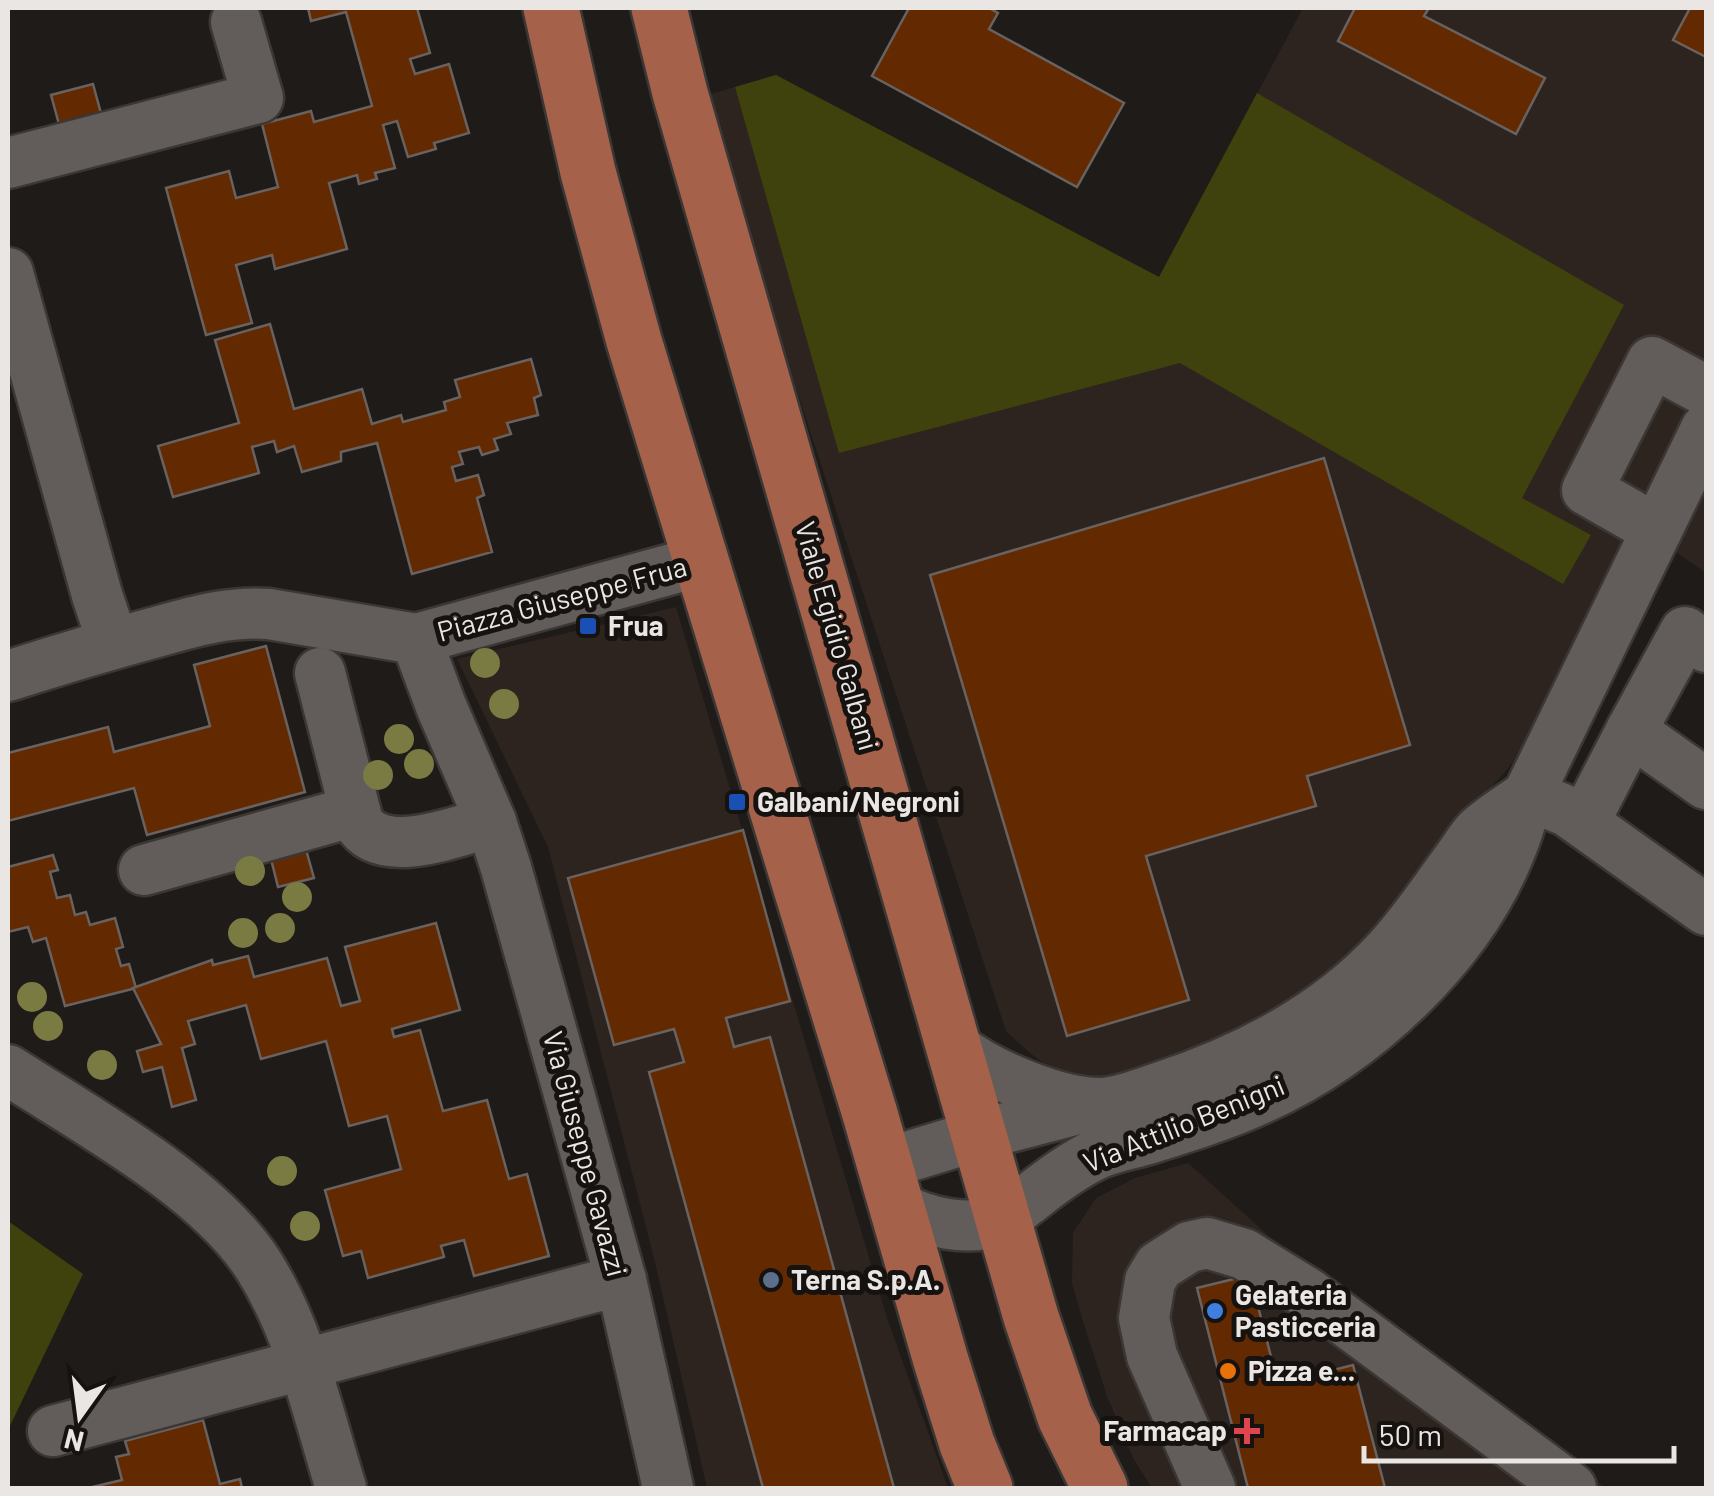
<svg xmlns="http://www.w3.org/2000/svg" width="1714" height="1496" font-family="Barlow,sans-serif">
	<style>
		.built { fill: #2e241f }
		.green { fill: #3f420c }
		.building { fill: #632a02; stroke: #686260; stroke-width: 2.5 }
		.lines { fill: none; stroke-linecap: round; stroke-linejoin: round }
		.minor-casing { stroke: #3a3735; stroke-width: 55 }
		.major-casing { stroke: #3a3735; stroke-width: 60 }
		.minor { stroke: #625d5a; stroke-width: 50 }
		.major { stroke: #a5614a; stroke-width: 55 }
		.tree { fill: #797b42 }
		.transit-dot { fill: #1a4fb4; stroke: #161210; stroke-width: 4 }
		.service-dot { fill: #5c6f8a; stroke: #161210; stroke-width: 4 }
		.shop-dot { fill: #3f7fe0; stroke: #161210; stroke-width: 4 }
		.food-dot { fill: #e8710a; stroke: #161210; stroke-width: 4 }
		.health-dot { fill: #e0444e; stroke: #161210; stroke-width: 4 }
		.labels { text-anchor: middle; stroke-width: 10; stroke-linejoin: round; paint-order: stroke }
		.street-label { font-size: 28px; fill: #e9e6e4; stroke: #161210 }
		.poi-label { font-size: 28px; font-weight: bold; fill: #e9e6e4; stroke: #161210; text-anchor: start }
	</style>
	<rect width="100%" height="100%" fill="#1f1b18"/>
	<g class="built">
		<polygon points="1303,8 1706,8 1706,573 1656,538 1510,766 1470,812 1408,906 1293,1013 1117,1087 1061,1076 1030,1053 1006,1031 701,97 776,75 1159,277"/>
		<polygon points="676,607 887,1318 948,1488 707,1488 655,1262 548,847 457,659"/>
		<polygon points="1188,1163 1301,1265 1606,1488 1152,1488 1133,1458 1107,1396 1082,1318 1072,1283 1073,1233 1096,1198 1135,1178"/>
	</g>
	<g class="green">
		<polygon points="776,75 1159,277 1257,93 1624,305 1522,498 1591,535 1563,584 1180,363 839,453 735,87"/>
		<polygon points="8,1221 83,1274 8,1430"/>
	</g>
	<g class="building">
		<polygon points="308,8 417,8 430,53 410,59 415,74 449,64 469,133 434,143 436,149 408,157 397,121 383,125 395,168 375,173 377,179 359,184 357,175 329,183 347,249 275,269 272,255 236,265 252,323 206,335 166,188 229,171 236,198 278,187 262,124 311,111 314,122 372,106 346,12 311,21"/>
		<polygon points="909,8 989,8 998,13 989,29 1124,103 1077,187 872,76"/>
		<polygon points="1355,8 1429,8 1424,16 1545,78 1516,134 1338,41"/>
		<polygon points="1690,8 1706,8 1706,57 1673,40"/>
		<polygon points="93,84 102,117 60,128 51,95"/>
		<polygon points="270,324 294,409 362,389 372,424 401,415 403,422 446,410 444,402 460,397 455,380 531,359 541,395 534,398 538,415 507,423 511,434 494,439 498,450 482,455 479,447 459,452 463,464 452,467 456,481 478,475 484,495 477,498 492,552 412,574 377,443 341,452 341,461 302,472 294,446 277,452 274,441 252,447 259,473 173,497 158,446 239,423 215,340"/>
		<polygon points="1324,458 1410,745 1307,776 1316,806 1146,856 1189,1000 1067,1036 930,575"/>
		<polygon points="266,646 305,792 147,835 134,788 8,821 8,753 108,727 114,752 210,726 194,665"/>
		<polygon points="743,830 790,1001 726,1018 734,1047 770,1037 894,1488 763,1488 649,1072 684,1062 674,1029 614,1045 568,878"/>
		<polygon points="305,846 314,878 278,887 270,855"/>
		<polygon points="53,855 58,870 50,872 57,898 70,895 75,915 86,912 90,925 115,918 123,947 116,949 121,966 129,964 136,988 65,1006 46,938 33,942 28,927 8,932 8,867"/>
		<polygon points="436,923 460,1010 392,1029 394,1037 420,1030 443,1111 487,1100 509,1179 527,1174 549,1256 474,1276 464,1240 441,1246 444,1257 368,1278 361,1251 343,1256 325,1190 401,1169 387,1116 349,1126 326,1041 261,1059 246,1005 188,1021 195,1044 182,1048 196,1100 172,1107 162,1067 143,1072 137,1051 161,1044 133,988 212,960 213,965 248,956 254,977 327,958 341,1006 360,1001 345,947"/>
		<polygon points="1250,1275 1278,1384 1353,1365 1385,1488 1248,1488 1197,1288"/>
		<polygon points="203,1420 220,1484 240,1479 242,1488 88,1488 122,1480 116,1457 129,1454 125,1441"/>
	</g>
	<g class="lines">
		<defs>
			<g id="minor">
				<polyline points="8,163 258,98 236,22"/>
				<polyline points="8,273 97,595 113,643"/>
				<polyline points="1657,530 1587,490 1652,362 1706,391"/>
				<polyline points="416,639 441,706 491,822 506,868 621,1280 668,1488"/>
				<path d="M 320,673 L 358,822 C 382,862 456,831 491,822"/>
				<path d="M 8,676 C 58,660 108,645 160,631 C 195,621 231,611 269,614 L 416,639 L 701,561"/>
				<polyline points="1631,731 1685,632 1706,647"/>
				<polyline points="1528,795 1567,811 1706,910"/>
				<polyline points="1584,822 1631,731 1706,784"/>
				<polyline points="144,870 355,811"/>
				<path d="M 955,1047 C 988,1074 1060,1104 1102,1103 C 1121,1102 1143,1093 1161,1087 C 1246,1059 1326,1018 1387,952 C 1413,924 1434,892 1456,862 C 1464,852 1470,840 1479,831 C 1493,818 1512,807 1528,795"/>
				<path d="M 8,1070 C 87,1121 209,1187 259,1266 C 301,1333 318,1414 341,1488"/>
				<polyline points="884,1164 979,1135 1093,1105"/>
				<path d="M 895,1205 C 923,1222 971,1234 1004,1218 C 1012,1214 1020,1205 1028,1200 C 1049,1183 1073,1165 1097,1154 C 1113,1147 1131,1144 1148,1139 C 1187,1127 1225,1115 1262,1098 C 1366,1051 1470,954 1512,846 C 1519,830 1523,812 1528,795 L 1706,429"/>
				<polyline points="53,1431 621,1280"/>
				<polyline points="1210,1488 1152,1356 1144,1318 1150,1281 1159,1266 1189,1247 1207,1243 1244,1254 1309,1294 1571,1488"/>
			</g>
			<g id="major">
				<polyline points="551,8 588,172 634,341 870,1114 941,1361 967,1444 985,1488"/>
				<polyline points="659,8 680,93 1031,1317 1065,1417 1100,1488"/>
			</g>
		</defs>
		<use href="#minor" class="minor-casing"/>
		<use href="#major" class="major-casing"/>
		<use href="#minor" class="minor"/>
		<use href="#major" class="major"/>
	</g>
	<g class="tree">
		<circle cx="485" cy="663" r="15"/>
		<circle cx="504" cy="704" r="15"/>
		<circle cx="399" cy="739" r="15"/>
		<circle cx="419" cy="764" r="15"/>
		<circle cx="378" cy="775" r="15"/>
		<circle cx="250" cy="871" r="15"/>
		<circle cx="297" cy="897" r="15"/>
		<circle cx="280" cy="928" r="15"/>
		<circle cx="243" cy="933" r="15"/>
		<circle cx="32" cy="997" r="15"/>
		<circle cx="48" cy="1026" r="15"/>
		<circle cx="102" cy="1065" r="15"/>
		<circle cx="282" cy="1171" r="15"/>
		<circle cx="305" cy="1226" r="15"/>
	</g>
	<g class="transit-dot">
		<rect x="578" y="616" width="20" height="20" rx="5"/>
		<rect x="727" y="792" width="20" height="20" rx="5"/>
	</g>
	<circle class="service-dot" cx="771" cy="1280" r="10"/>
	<circle class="shop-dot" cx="1215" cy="1311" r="10"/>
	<circle class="food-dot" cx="1228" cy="1371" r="10"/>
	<path class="health-dot" d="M1242 1416h10v10h10v10h-10v10h-10v-10h-10v-10h10z"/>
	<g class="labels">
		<g class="street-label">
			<text transform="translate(562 599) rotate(-15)" y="10">Piazza Giuseppe Frua</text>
			<text transform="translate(837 636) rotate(74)" y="10">Viale Egidio Galbani</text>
			<text transform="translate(1184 1124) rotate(-22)" y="10">Via Attilio Benigni</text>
			<text transform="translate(585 1154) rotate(75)" y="10">Via Giuseppe Gavazzi</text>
		</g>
		<g class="poi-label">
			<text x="608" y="636">Frua</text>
			<text x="757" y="812">Galbani/Negroni</text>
			<text x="791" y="1290">Terna S.p.A.</text>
			<text x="1235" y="1305">Gelateria<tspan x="1235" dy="32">Pasticceria</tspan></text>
			<text x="1248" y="1381">Pizza e...</text>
			<text x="1227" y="1441" text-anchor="end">Farmacap</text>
		</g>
	</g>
	<rect width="1714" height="1496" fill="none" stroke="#e9e6e4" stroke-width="20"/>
	<g transform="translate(80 1416) rotate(194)" stroke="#161210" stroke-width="8" paint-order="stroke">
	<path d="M0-8L18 38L0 25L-18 38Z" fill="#e9e6e4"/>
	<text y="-15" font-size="28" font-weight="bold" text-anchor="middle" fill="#e9e6e4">N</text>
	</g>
	<path d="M1364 1446v15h310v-15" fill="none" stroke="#e9e6e4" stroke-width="5"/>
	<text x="1379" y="1446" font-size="30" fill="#e9e6e4" stroke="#161210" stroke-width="8" paint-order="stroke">50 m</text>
</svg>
